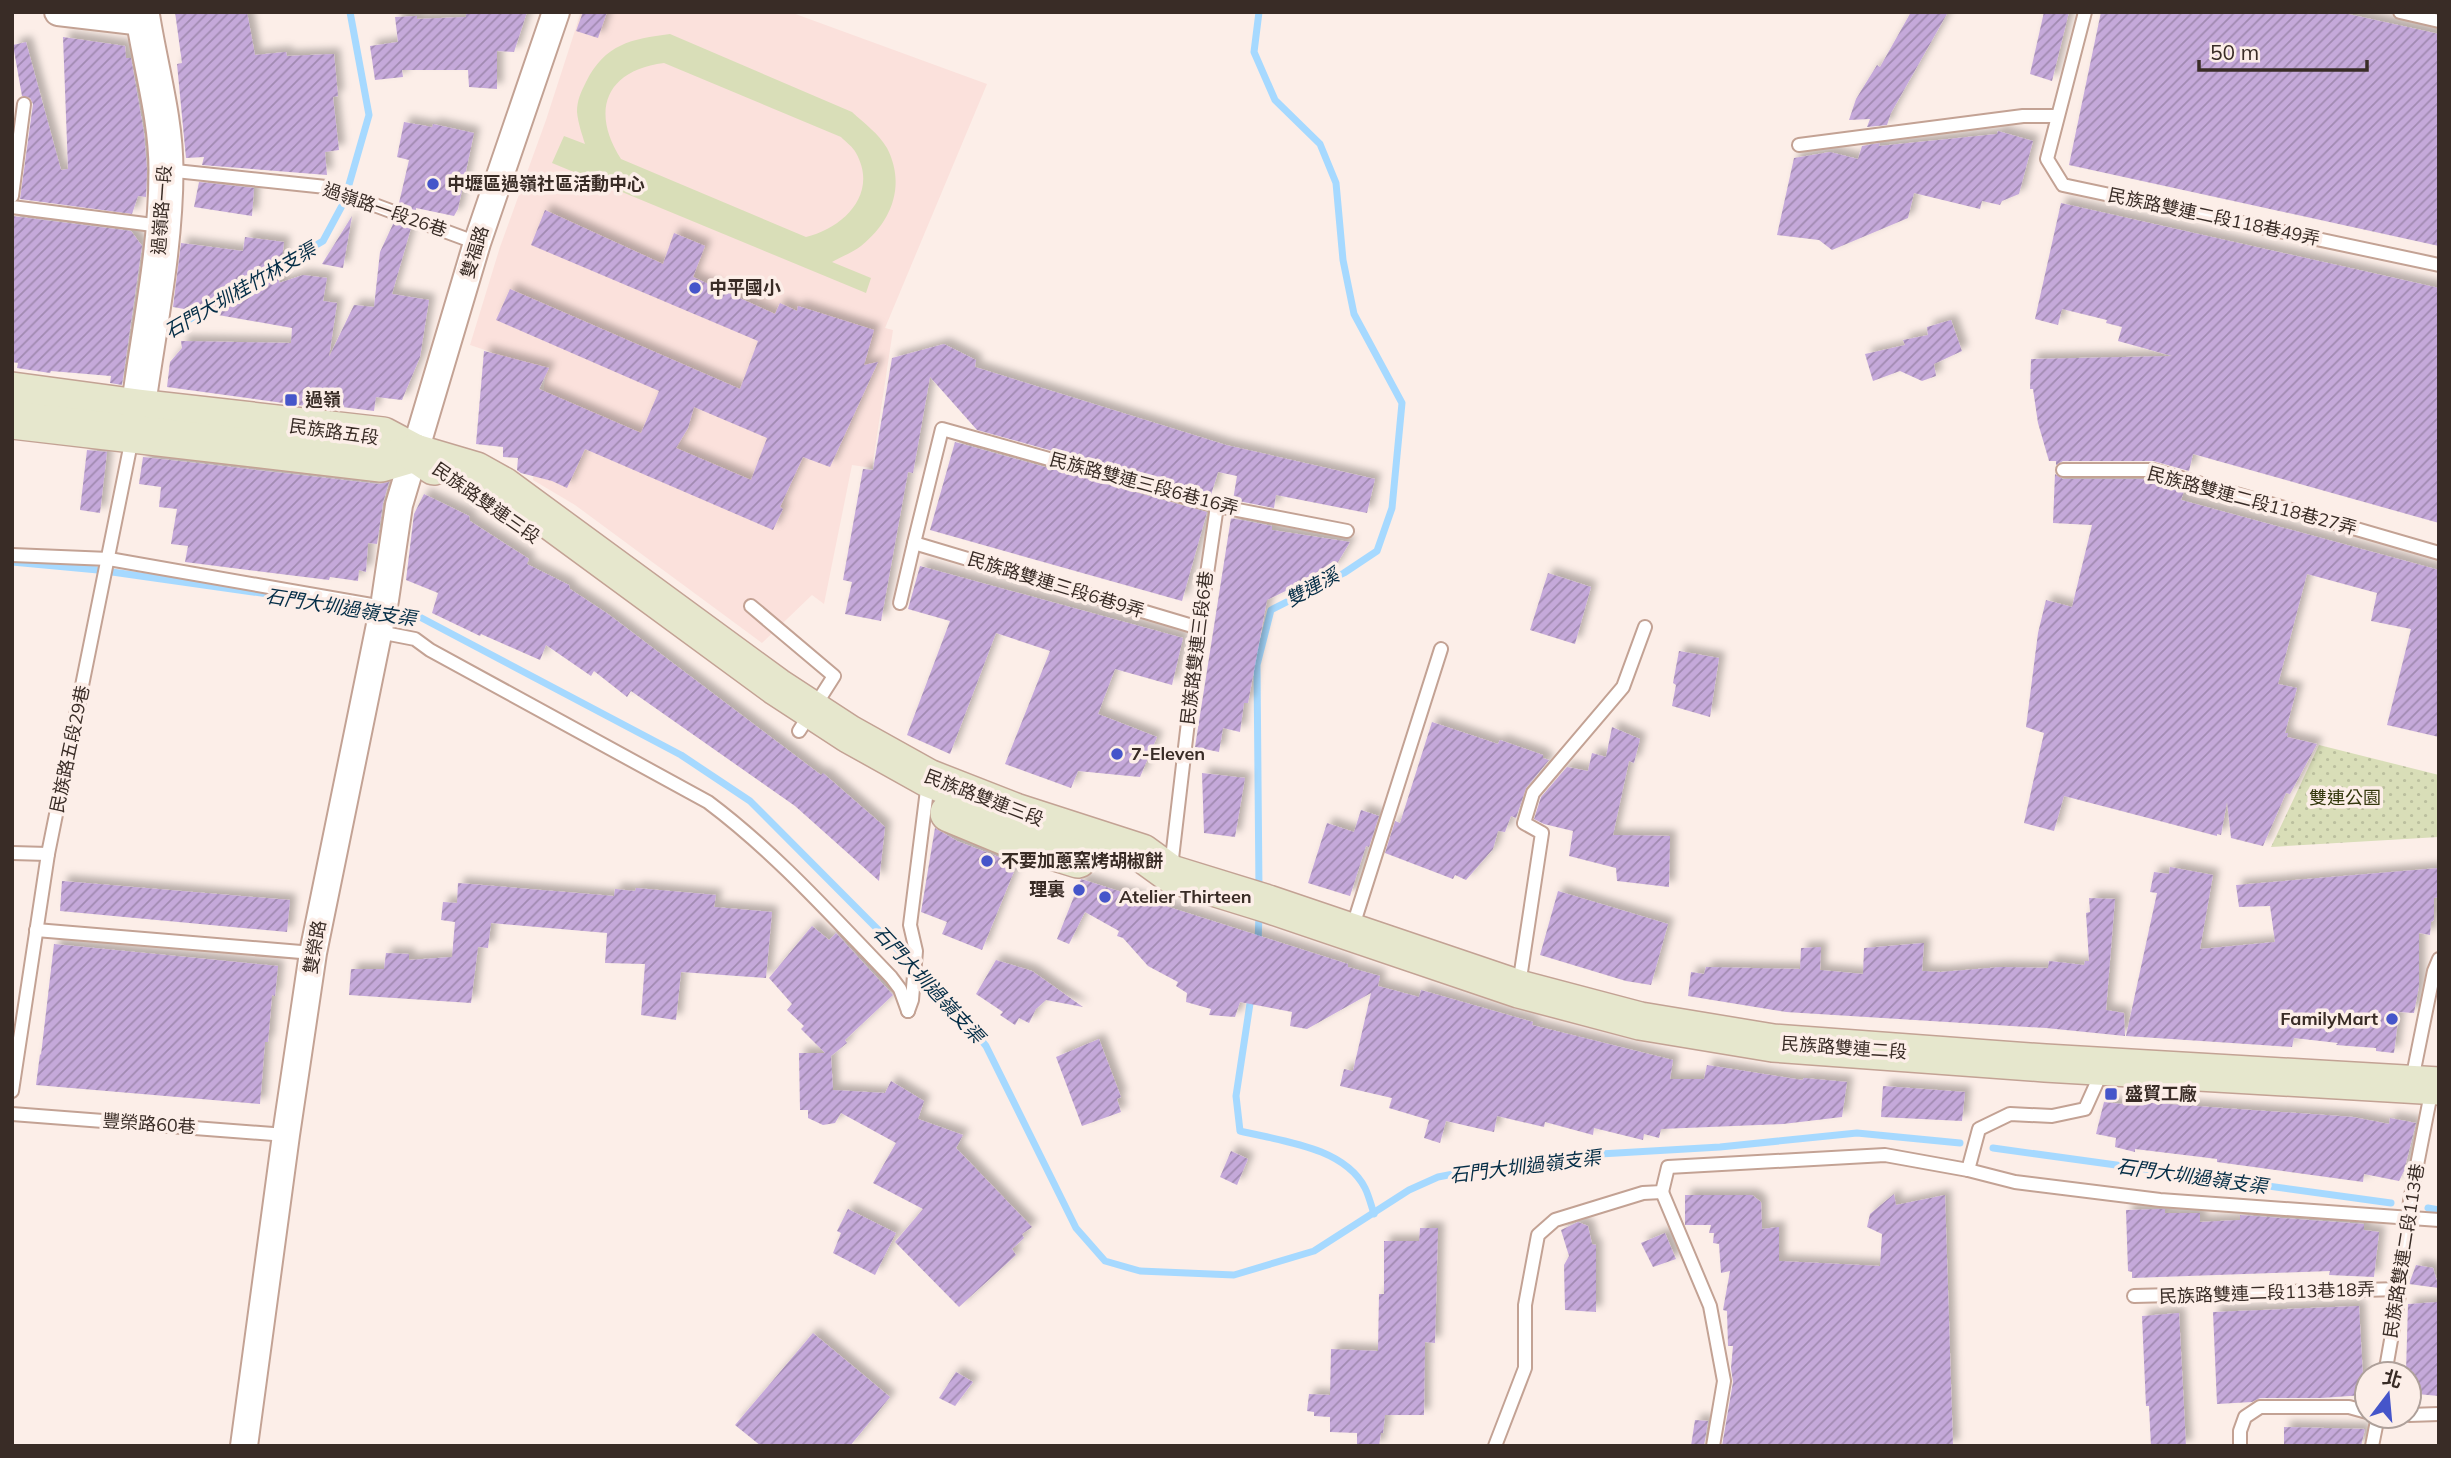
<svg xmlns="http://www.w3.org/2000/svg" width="2451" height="1458" font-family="Mulish,'Noto Sans TC',sans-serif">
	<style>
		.education { fill: #fbe1dc }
		.grass { fill: #d9deb8; fill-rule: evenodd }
		.park { fill: url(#park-dots) }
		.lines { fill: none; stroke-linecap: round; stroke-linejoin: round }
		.stream { stroke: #a6d9ff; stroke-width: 7 }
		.building { fill: url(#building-hatch); fill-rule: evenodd; filter: url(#shadow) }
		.service-casing { stroke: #c3a294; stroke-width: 16 }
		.minor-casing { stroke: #c3a294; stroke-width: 30 }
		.tertiary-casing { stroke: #c3a294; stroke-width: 37 }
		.secondary-casing { stroke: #c3a294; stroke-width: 40 }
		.service { stroke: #fff; stroke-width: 12 }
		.minor { stroke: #fff; stroke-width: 26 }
		.tertiary { stroke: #fff; stroke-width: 33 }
		.secondary { stroke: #e6e7cd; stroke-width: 37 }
		.poi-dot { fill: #4555ca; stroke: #fceee8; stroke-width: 2.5 }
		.labels { text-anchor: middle; stroke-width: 7; stroke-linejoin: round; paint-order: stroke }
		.poi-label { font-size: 18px; font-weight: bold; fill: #392c26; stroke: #fceee8; text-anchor: start }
		.street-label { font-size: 18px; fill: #392c26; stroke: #fceee8 }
		.park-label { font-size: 18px; fill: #35390e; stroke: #fceee8 }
		.water-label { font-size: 19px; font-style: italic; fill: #042d46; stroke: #fceee8 }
	</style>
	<defs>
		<pattern id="park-dots" width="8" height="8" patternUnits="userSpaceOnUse" patternTransform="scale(1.75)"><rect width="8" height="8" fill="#d9deb8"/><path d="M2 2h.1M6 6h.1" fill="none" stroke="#bbbf9e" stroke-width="1.8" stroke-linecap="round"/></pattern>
		<pattern id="building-hatch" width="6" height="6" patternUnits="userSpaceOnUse" patternTransform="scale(1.75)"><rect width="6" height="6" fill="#c5a9da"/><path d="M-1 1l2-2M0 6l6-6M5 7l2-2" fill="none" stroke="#a18ab1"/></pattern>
		<filter id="shadow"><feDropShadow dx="6" dy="-6" stdDeviation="3.5" flood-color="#0004"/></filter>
	</defs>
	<rect width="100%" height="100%" fill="#fceee8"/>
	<polygon class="education" points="581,12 790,12 987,84 885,328 893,330 872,468 852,465 824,604 812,595 762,643 575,505 533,480 545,378 488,351 470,345 500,247 546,120"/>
	<path class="grass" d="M 670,34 L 852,112 C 864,123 879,134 887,148 C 906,185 892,221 861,246 C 853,252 841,257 832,262 L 871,278 L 866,293 L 552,163 L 564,136 L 585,144 C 582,134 578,123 577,112 C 577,100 581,92 586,82 C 605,44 631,39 670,34 ZM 664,63 L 841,137 C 846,142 853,147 856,153 C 879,194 843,228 806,237 L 621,159 C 590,111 606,70 664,63 Z"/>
	<polygon class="park" points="2319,745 2439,775 2439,837 2271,847"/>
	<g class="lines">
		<g class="stream">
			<polyline points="1259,12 1254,52 1275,100 1320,144 1336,183 1343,260 1354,314 1402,403 1392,508 1377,551 1344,573 1271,610 1257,665 1259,891"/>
			<polyline points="274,270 323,241 344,202 369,115 350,12"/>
			<polyline points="159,337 209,308"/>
			<polyline points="12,562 98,570 296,598"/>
			<polyline points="388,611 416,615 681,755 750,801 954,1006 986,1046 1076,1228 1105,1261 1140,1271 1234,1275 1314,1251 1409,1190 1438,1177 1495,1166 1583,1155 1720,1147 1857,1133 1960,1143"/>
			<polyline points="1258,944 1259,914"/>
			<path d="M 1251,997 L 1236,1096 L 1240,1131 C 1281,1141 1344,1147 1365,1188 C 1369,1196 1371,1205 1374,1214"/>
			<polyline points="1993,1148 2391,1203"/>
			<polyline points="2428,1208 2439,1210"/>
		</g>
	</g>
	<g class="building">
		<polygon points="175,12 247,12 255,55 286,52 287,56 334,54 338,96 333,97 339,150 325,152 327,175 202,165 204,157 186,158 177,64 182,63"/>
		<polygon points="466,12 527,12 514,52 497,51 497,89 469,87 468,70 402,70 403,77 375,80 370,46 398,42 395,17 417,16 417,19 466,17"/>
		<polygon points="583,12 607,12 598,38 576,31"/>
		<polygon points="1911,12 1948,12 1891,113 1887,125 1867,127 1870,119 1849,120 1856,99 1877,65 1880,67"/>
		<polygon points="2044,12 2069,12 2052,81 2030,74"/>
		<polygon points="2101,12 2339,12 2439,34 2439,246 2069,165"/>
		<polygon points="63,37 125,46 126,58 131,58 144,133 147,170 146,197 138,196 132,214 20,199 33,104 30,98 22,96 13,45 26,42 61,170 68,169"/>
		<polygon points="404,122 432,127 433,124 474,133 458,209 454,216 416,208 416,211 399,203 409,160 397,157"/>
		<polygon points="1998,131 2033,141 2019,194 2002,201 2000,205 1982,201 1980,209 1914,193 1908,218 1832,250 1819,240 1777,235 1794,158 1830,152 1858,159 1862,146 1880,143 1879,146 1997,134"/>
		<polygon points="199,182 254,188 252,216 194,207"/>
		<polygon points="2061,203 2439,288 2439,523 2193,454 2189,471 2153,461 2063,461 2056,465 2056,461 2049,461 2038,423 2033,389 2030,389 2031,359 2172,356 2118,341 2122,327 2106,323 2107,320 2062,309 2058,325 2035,319"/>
		<path d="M 545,210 L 663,264 L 674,233 L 705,246 L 693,277 L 775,314 L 780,303 L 797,311 L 798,306 L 874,330 L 864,365 L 878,362 L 830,467 L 803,457 L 780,507 L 783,509 L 773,530 L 585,449 L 567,488 L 552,481 L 521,473 L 517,470 L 518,458 L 503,457 L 503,447 L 476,444 L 484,351 L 549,368 L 539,389 L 641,433 L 659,391 L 496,320 L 510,289 L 740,389 L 758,341 L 531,245 ZM 694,407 L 767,438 L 751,480 L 676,448 L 688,428 Z"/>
		<polygon points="12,216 131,231 142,246 122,385 110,383 111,376 51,371 50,373 17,368 18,363 12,362"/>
		<polygon points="352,216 343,268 322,264"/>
		<polygon points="394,222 411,228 392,294 429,300 420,357 402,400 376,397 374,411 319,404 318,407 305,406 167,387 170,362 182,348 181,341 291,343 292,328 173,307 181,243 243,251 245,237 284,242 279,283 303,275 327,278 323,301 337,303 329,357 354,305 374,307 380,252"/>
		<polygon points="1951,320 1962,351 1934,364 1936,376 1922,381 1900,371 1873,381 1865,354 1905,345 1903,340 1928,335 1927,327"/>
		<polygon points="944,344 976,360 975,367 1226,445 1375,479 1367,513 1276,495 1274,508 1233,500 1237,476 1218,472 1211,495 977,430 930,377 913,473 908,472 881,621 845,614 852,582 843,580 863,469 873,470 892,358"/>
		<polygon points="955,442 1207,512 1182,601 930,530"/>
		<polygon points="87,450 107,452 100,513 80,510"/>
		<polygon points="143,457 379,484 389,482 383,503 377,544 368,543 366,572 359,570 358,581 330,577 329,580 185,562 188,546 171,544 177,509 159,507 161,487 139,484"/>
		<polygon points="2055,474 2063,479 2152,479 2185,488 2181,500 2439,570 2439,737 2387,725 2411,629 2371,621 2377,593 2307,574 2278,684 2297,688 2285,733 2288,733 2287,737 2317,744 2290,794 2286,793 2263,846 2231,838 2227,802 2221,835 2217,834 2217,836 2064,796 2054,831 2024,823 2044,733 2026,727 2038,633 2046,600 2072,607 2092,525 2053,523"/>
		<polygon points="424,494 469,516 470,521 529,559 527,564 569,585 570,589 608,614 821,775 823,773 885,827 879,881 795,806 631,691 627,697 594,671 591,676 546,645 540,660 481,634 480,636 432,613 438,593 406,580 414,514"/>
		<polygon points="1231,518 1272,526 1272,530 1350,542 1335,567 1267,600 1248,703 1244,703 1240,732 1223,728 1219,752 1195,747"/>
		<polygon points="920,566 1183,638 1172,685 1115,669 1098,714 1157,737 1140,777 1078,771 1071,788 1005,764 1050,651 996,633 950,754 907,735 950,621 908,609"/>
		<polygon points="1548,573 1591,587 1575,644 1530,630"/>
		<polygon points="1679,651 1719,658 1710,717 1672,706 1676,685 1673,683"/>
		<polygon points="1432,722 1498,744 1500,740 1543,755 1543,758 1549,760 1526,788 1516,818 1511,816 1505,832 1498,831 1493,849 1466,880 1455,875 1453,879 1385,853 1395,821 1400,823"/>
		<polygon points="1612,727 1640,739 1634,763 1629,761 1613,835 1670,836 1669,887 1617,881 1616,868 1569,856 1573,831 1544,824 1534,819 1541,797 1567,767 1588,771 1592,753 1606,757"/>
		<polygon points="1202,773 1245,778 1235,837 1204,833"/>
		<polygon points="1361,810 1379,816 1369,847 1366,846 1350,896 1308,883 1327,823 1354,832"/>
		<polygon points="935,828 957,841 1017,864 982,950 942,934 947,922 921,912"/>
		<polygon points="2170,867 2213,875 2200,949 2275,942 2270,906 2239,907 2236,885 2439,868 2439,897 2434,898 2434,920 2431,922 2430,935 2419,933 2419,986 2414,1013 2399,1012 2394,1053 2376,1051 2376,1048 2336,1045 2338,1043 2294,1038 2292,1047 2126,1036 2157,893 2150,892 2154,872 2169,874"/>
		<polygon points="1081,879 1348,964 1348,967 1380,976 1378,986 1419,997 1421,990 1533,1022 1532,1025 1673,1060 1670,1079 1704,1079 1707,1065 1802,1080 1804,1078 1847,1082 1842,1117 1783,1124 1661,1129 1659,1138 1644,1134 1643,1140 1594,1128 1593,1135 1545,1122 1544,1127 1497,1116 1494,1132 1446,1121 1440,1143 1424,1138 1429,1120 1389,1108 1392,1098 1340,1086 1344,1069 1353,1071 1371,993 1307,1029 1290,1026 1292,1012 1240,1002 1235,1017 1209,1015 1211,1009 1186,1002 1187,993 1176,986 1178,982 1148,966 1123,938 1117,936 1119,931 1085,912 1069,944 1057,939"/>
		<polygon points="62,881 290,900 287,932 60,911"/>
		<polygon points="458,883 614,896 615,889 635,891 636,888 716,895 714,907 772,912 766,978 681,972 676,1020 641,1015 645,964 605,963 607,933 491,923 488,948 478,947 471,1003 349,995 351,969 384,969 386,953 409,954 409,960 452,957 455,922 441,920 443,902 457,903"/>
		<polygon points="1558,891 1668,924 1651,985 1626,981 1540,955"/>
		<polygon points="2089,898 2115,899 2106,1010 2124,1013 2125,1036 2046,1028 1786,1012 1688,996 1691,972 1704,974 1706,967 1800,969 1801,948 1821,947 1820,970 1863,974 1864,948 1924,943 1922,971 1941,972 2001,967 2048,968 2049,961 2084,965 2085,961 2089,961 2086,913 2090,912"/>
		<polygon points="812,926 829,940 836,933 893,995 845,1040 847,1043 831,1056 833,1090 885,1093 891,1081 924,1101 918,1119 963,1135 956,1148 1032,1227 1022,1234 1024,1238 1012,1249 1016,1255 959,1307 895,1242 923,1209 873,1183 896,1143 841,1113 835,1123 823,1125 808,1118 808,1110 800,1110 799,1053 825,1053 801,1029 804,1026 787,1010 792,1004 769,978"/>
		<polygon points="54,944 278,966 275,996 272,995 268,1042 265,1042 260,1104 36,1085 40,1054 41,1055"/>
		<polygon points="996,960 1032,971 1083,1007 1046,1000 1036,1009 1029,1023 1019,1018 1015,1025 1000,1015 1003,1012 976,994"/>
		<polygon points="1099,1039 1121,1097 1117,1099 1121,1112 1082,1126 1056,1057"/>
		<polygon points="1883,1086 1965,1092 1962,1121 1881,1117"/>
		<polygon points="2124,1101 2353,1117 2389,1124 2390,1118 2416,1123 2404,1171 2399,1181 2364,1174 2363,1182 2217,1162 2217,1159 2201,1157 2135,1149 2135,1152 2115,1147 2116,1138 2096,1134 2104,1102 2122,1104"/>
		<polygon points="1231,1151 1248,1159 1237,1185 1220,1177"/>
		<polygon points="1894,1194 1896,1205 1945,1195 1953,1446 1722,1446 1733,1382 1731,1368 1733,1346 1728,1346 1727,1311 1723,1310 1730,1271 1721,1273 1719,1244 1713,1243 1714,1233 1709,1233 1711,1225 1685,1225 1685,1195 1752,1195 1761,1202 1762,1229 1779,1227 1779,1261 1880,1266 1882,1234 1867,1227 1870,1214"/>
		<polygon points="848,1209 896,1233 875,1275 833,1253 841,1233 837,1231"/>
		<polygon points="2158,1209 2165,1209 2165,1213 2200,1213 2200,1222 2240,1220 2240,1215 2364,1224 2364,1230 2379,1232 2374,1277 2329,1275 2330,1271 2132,1278 2132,1272 2128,1271 2126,1210"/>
		<polygon points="1578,1222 1588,1226 1592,1244 1596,1245 1596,1312 1565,1310 1564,1265 1569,1256 1561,1230"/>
		<polygon points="1420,1228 1438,1228 1435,1343 1425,1342 1424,1415 1385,1415 1383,1433 1381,1433 1379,1446 1357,1446 1357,1433 1330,1432 1330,1417 1314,1416 1314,1412 1307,1411 1309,1394 1330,1395 1331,1349 1378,1351 1379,1294 1384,1294 1384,1241 1419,1241"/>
		<polygon points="1665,1233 1676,1259 1653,1267 1641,1243"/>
		<polygon points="2416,1265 2433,1268 2439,1288 2409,1284"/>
		<polygon points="2439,1302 2439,1396 2417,1394 2409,1374 2406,1372 2408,1304"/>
		<polygon points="2359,1306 2364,1395 2321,1398 2260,1398 2252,1402 2217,1404 2213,1312"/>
		<polygon points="2179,1313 2186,1446 2151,1446 2149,1406 2146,1406 2142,1316"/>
		<polygon points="813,1333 890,1397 850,1446 761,1446 735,1425"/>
		<polygon points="956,1372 973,1382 955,1406 939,1398"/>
		<polygon points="1695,1420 1708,1421 1704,1446 1691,1446"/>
		<polygon points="2284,1427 2365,1429 2361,1446 2284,1446"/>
	</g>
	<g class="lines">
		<defs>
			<g id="service">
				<polyline points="2085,12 2047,159 2063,185 2439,265"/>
				<polyline points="2400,12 2439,21"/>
				<polyline points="1799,145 2023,116 2057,116"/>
				<polyline points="166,170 326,187 477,243"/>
				<polyline points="12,196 24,104"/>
				<polyline points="12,207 161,226"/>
				<polyline points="2063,470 2153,470 2439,553"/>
				<polyline points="12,555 109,559 383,607"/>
				<polyline points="900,603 914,543"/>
				<polyline points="751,606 834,676 799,731"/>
				<polyline points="1199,628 914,543 942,429 1217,506 1347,531"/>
				<path d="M 379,632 L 415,639 L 430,650 L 708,802 C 776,853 832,916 891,977 L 900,989 L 908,1011"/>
				<polyline points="12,853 48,854"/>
				<polyline points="1171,867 1199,628 1217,506"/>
				<polyline points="1352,929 1441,649"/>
				<polyline points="36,930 313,953"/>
				<polyline points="1519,985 1542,833 1524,823 1533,793 1623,687 1645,627"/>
				<polyline points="908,1011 912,1000 916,951 910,925 928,782"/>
				<polyline points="2412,1080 2434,971 2439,959"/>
				<polyline points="12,1091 48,854 132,438"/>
				<polyline points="12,1114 286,1135"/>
				<polyline points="1968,1170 1979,1129 2010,1114 2052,1116 2085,1109 2103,1069"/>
				<polyline points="1662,1192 1710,1306 1724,1381 1713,1446"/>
				<polyline points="2134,1296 2400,1289"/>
				<polyline points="2385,1374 2400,1289 2410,1201 2432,1088"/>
				<polyline points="2409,1415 2439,1414"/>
				<polyline points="2240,1445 2240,1431 2245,1417 2260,1407 2349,1407 2367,1412"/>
				<polyline points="1495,1446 1525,1368 1525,1305 1538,1235 1555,1220 1643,1193 1662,1192 1668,1167 1885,1155 1968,1170 2015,1182 2160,1200 2439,1220"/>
				<polyline points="2372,1446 2378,1416"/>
			</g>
			<g id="minor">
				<polyline points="58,12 143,22"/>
				<polyline points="244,1446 286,1135 313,953 385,600 399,505 477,243 556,12"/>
			</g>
			<path id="tertiary" d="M 138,408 C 149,329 166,249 166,170 C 166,117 150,65 142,12"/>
			<g id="secondary">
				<polyline points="12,391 138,408 383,436 415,453 434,466"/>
				<polyline points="12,420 381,463 415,453"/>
				<polyline points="415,453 476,471 503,486 777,687 849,734 928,778 1015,812 1142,853 1171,874 1268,904 1519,989 1640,1021 1773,1043 2045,1063 2439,1086"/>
				<polyline points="949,813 1007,837 1078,859"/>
			</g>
		</defs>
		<use href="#service" class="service-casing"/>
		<use href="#minor" class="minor-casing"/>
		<use href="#tertiary" class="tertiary-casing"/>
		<use href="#secondary" class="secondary-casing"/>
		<use href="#service" class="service"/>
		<use href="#minor" class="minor"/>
		<use href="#tertiary" class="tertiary"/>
		<use href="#secondary" class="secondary"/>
	</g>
	<g class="poi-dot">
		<circle cx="433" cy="184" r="7"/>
		<circle cx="695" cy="288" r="7"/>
		<rect x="284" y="393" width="14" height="14" rx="3.5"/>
		<circle cx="1117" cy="754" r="7"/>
		<circle cx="987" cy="861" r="7"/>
		<circle cx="1079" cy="890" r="7"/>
		<circle cx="1105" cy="897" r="7"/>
		<circle cx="2392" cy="1019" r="7"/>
		<rect x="2104" y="1087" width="14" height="14" rx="3.5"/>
	</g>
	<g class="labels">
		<g class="poi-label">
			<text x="447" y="190">中壢區過嶺社區活動中心</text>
			<text x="709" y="294">中平國小</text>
			<text x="305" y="406">過嶺</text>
			<text x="1131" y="760">7-Eleven</text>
			<text x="1001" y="867">不要加蔥窯烤胡椒餅</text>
			<text x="1065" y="896" text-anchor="end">理裏</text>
			<text x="1119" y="903">Atelier Thirteen</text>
			<text x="2378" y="1025" text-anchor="end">FamilyMart</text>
			<text x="2125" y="1100">盛貿工廠</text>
		</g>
		<g class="street-label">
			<text transform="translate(162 210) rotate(-86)" y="6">過嶺路一段</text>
			<text transform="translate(385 210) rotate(19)" y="6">過嶺路一段26巷</text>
			<text transform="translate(2214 217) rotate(12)" y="6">民族路雙連二段118巷49弄</text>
			<text transform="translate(475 252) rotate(-73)" y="6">雙福路</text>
			<text transform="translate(334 432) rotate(8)" y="6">民族路五段</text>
			<text transform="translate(1144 484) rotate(15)" y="6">民族路雙連三段6巷16弄</text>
			<text transform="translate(2252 501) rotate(15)" y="6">民族路雙連二段118巷27弄</text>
			<text transform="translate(486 503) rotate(35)" y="6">民族路雙連三段</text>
			<text transform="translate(1056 585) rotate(17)" y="6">民族路雙連三段6巷9弄</text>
			<text transform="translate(1197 648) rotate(-83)" y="6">民族路雙連三段6巷</text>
			<text transform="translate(70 749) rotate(-78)" y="6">民族路五段29巷</text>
			<text transform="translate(984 798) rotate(21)" y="6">民族路雙連三段</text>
			<text transform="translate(315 947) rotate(-80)" y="6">雙榮路</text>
			<text transform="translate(1844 1048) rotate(4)" y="6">民族路雙連二段</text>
			<text transform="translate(149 1124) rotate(4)" y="6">豐榮路60巷</text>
			<text transform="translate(2404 1251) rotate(-81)" y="6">民族路雙連二段113巷</text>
			<text transform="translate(2267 1293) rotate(-2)" y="6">民族路雙連二段113巷18弄</text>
		</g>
		<g class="park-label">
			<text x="2345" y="804">雙連公園</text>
		</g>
		<g class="water-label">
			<text transform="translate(240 290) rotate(-30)" y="7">石門大圳桂竹林支渠</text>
			<text transform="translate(1312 587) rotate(-29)" y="7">雙連溪</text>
			<text transform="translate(341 607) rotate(9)" y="7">石門大圳過嶺支渠</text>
			<text transform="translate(929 984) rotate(47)" y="7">石門大圳過嶺支渠</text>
			<text transform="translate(1525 1166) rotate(-7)" y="7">石門大圳過嶺支渠</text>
			<text transform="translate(2192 1176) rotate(8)" y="7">石門大圳過嶺支渠</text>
		</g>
	</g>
	<rect width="2451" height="1458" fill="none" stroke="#392c26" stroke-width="28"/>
	<g transform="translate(2388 1395) rotate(16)"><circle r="33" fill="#fceee8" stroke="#aea09a" stroke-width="2"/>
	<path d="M0-5L12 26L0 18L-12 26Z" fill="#4555ca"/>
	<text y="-10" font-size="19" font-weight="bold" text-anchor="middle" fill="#392c26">北</text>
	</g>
	<path d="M2199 60v10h168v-10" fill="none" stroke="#392c26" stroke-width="3.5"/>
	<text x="2210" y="60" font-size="21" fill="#392c26" stroke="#fceee8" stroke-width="5" paint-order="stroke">50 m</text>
</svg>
